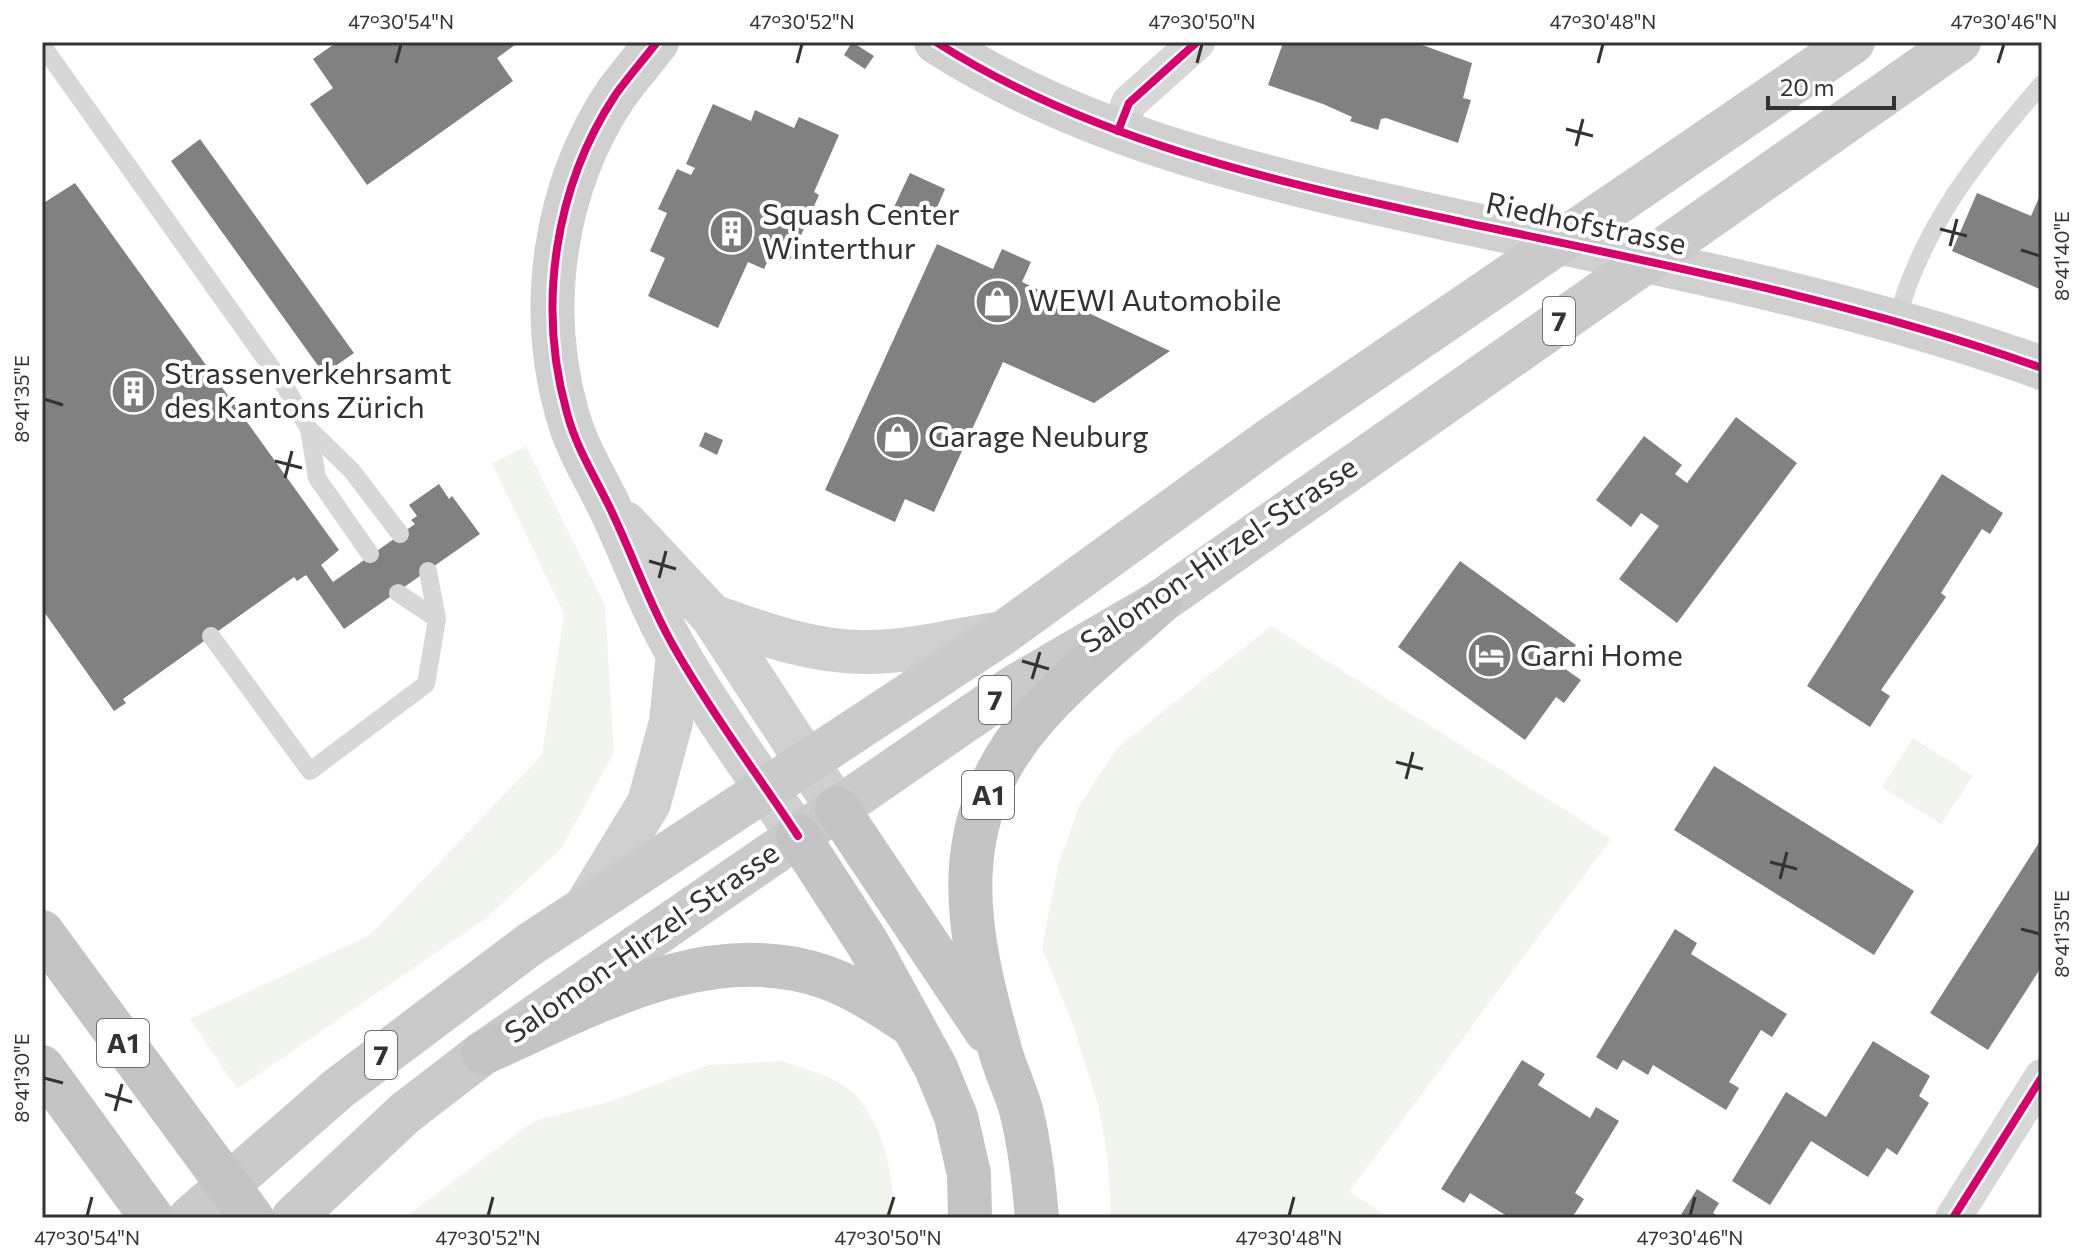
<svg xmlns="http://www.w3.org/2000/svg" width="2084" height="1260" font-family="Commissioner,sans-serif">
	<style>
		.green { fill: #f1f5ed }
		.building { fill: #818181 }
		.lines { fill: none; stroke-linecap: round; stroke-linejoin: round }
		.lane { stroke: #d7d7d7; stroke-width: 18 }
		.street { stroke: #d7d7d7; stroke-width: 36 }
		.secondary { stroke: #d0d0d0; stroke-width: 44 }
		.primary { stroke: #cacaca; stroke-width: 44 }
		.highway { stroke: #c4c4c4; stroke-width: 44 }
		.cycleway-casing { stroke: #fff; stroke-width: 13 }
		.cycleway { stroke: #d6006c; stroke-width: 8 }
		.ticks { fill: none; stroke: #333; stroke-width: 3 }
		.labels { text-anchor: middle; stroke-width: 8; stroke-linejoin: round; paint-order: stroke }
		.shield { fill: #fff; stroke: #707070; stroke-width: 2 }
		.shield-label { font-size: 28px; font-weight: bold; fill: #333 }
		.poi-label { font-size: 30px; fill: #333; stroke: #fff; text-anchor: start }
		.street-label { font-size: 30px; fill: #333; stroke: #fff }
		.neatline { fill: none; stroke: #333; stroke-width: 3 }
		.ticks-label { font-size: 20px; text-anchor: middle; fill: #333 }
	</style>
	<rect width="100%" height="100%" fill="#fff"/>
	<g class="green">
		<polygon points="526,446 605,606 614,752 561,849 485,919 237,1089 190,1019 370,935 542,755 564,614 492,463"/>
		<polygon points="1271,626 1611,839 1349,1192 1390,1218 1111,1218 1108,1161 1099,1108 1074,1028 1042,948 1058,866 1079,806 1117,748"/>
		<polygon points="1913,738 1973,776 1941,824 1882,787"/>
		<path d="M 782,1061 C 801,1068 829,1075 846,1087 C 880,1112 898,1178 891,1218 L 404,1218 L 534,1121 L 609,1102 L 709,1065 Z"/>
	</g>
	<g class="building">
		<polygon points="337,42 519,42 497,58 513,81 367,185 310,104 333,88 313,59"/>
		<polygon points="852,42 874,56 865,69 844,55"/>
		<polygon points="1291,42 1414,42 1472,63 1463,98 1471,100 1458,143 1386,118 1381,119 1378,130 1350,121 1352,117 1323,104 1268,85 1283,43 1290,45"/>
		<polygon points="713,104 751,121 755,110 794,128 799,117 839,135 814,192 819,195 790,260 772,252 764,269 748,262 718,328 648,296 665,258 650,251 667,213 658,209 677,169 691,175 695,168 686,164"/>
		<polygon points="200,139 354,353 324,374 171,161"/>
		<polygon points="910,173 945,189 930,224 894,207"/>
		<polygon points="75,183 339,550 321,565 333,582 415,524 411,520 417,516 409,505 439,484 449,499 452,496 480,534 344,629 306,575 297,581 294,577 123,699 126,703 114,711 42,609 42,204"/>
		<polygon points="2042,191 2042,290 1952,251 1977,193 2031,216"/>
		<polygon points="937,244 993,269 1002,249 1031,262 1022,282 1170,351 1094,403 1003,362 934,512 905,499 895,522 825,490"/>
		<polygon points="1736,417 1797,463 1677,623 1619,579 1659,526 1641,513 1631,527 1596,500 1644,436 1682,465 1675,474 1687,483"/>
		<polygon points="705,432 723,440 717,455 699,446"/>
		<polygon points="1942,474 2003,513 1990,534 1982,529 1941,593 1946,597 1881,690 1890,696 1870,727 1807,686"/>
		<polygon points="1460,561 1576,645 1561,666 1581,680 1564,703 1556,697 1525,740 1398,647"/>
		<polygon points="1714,766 1914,891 1874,955 1674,830"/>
		<polygon points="2042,838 2042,966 1988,1050 1930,1013"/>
		<polygon points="1675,929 1697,943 1691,954 1787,1014 1772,1037 1761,1030 1729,1082 1739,1088 1726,1110 1653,1065 1648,1075 1623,1060 1617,1070 1596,1057"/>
		<polygon points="1873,1041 1930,1076 1919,1096 1929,1103 1897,1155 1887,1148 1868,1177 1811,1141 1770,1205 1732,1181 1786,1092 1826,1117"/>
		<polygon points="1522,1060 1545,1074 1538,1085 1590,1118 1596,1107 1619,1121 1575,1193 1584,1199 1572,1218 1510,1218 1470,1193 1464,1203 1441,1189"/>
		<polygon points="1697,1189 1719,1203 1713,1213 1721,1218 1679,1218"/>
	</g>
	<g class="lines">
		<g class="lane">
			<polyline points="42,45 286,388 309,429 352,471 400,534"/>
			<path d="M 1897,320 C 1922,226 1979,156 2042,84"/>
			<polyline points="309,429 317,478 370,554"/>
			<polyline points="428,571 437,619"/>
			<polyline points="211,636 310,771 426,684 437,619 398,593"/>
		</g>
		<g class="street">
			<polyline points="1118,131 1129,103 1197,42"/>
			<polyline points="1953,1218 2042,1077"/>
		</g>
		<g class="secondary">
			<path d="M 657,42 C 644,59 629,76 616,94 C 554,187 537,307 567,413 C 576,447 594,475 609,506 C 633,555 650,607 678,654 C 714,717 758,775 798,836"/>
			<path d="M 936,42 C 1095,144 1284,183 1467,223 C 1660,264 1855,301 2042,368"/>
			<polyline points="625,523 712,616 837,808"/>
			<path d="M 712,616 C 763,634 814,653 868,652 C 912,652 959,639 1003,633"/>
			<polyline points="585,908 649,803 671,722 678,654"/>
		</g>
		<g class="primary">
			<polyline points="190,1218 339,1088 529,945 1003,633 1271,439 1853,42"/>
			<polyline points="293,1218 405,1113 483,1053 1014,687 1160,602 1959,42"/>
		</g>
		<g class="highway">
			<polyline points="837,808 986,1031"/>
			<polyline points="798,836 868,944 936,1068 956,1117 969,1174 970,1218"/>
			<polyline points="42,932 252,1218"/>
			<path d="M 483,1053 C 588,1007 707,936 825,977 C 856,988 883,1006 910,1024"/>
			<polyline points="42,1067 152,1218"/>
			<path d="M 1037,1218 C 1034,1181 1030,1145 1021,1110 C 1015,1088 1004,1068 999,1046 C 965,926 945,821 1035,718 C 1071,676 1119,640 1160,602"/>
		</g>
		<defs>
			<g id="cycleway">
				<path d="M 657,42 C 644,59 629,76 616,94 C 554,187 537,307 567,413 C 576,447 594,475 609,506 C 633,555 650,607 678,654 C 714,717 758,775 798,836"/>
				<path d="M 936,42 C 1095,144 1284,183 1467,223 C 1660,264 1855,301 2042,368"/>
				<polyline points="1118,131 1129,103 1197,42"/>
				<polyline points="1953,1218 2042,1077"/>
			</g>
		</defs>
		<use href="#cycleway" class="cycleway-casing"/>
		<use href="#cycleway" class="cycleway"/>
	</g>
	<path class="ticks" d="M 396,63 L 401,44M 797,63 L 802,44M 1197,63 L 1202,44M 1598,63 L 1603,44M 1998,63 L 2004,44M 1566,129 L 1593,136M 1576,146 L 1583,119M 1940,229 L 1967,236M 1950,246 L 1957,219M 2021,250 L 2040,256M 44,399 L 63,405M 275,461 L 302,468M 285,478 L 292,451M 649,561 L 676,569M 659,578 L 666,551M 1022,661 L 1049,669M 1032,679 L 1040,652M 1396,762 L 1423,769M 1406,779 L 1413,752M 1770,862 L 1797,869M 1780,879 L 1787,852M 2021,929 L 2040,934M 44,1078 L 63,1083M 105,1094 L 132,1102M 115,1111 L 122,1084M 87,1216 L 92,1197M 488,1216 L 493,1197M 888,1216 L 894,1197M 1289,1216 L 1294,1197M 1690,1216 L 1695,1197"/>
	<defs>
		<symbol id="building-disc" viewBox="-11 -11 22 22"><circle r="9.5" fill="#7a7a7a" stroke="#fff"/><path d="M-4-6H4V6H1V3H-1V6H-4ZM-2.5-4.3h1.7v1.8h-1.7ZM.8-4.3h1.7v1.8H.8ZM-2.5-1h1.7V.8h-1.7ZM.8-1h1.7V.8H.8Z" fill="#fff"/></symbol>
		<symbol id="shop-disc" viewBox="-11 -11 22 22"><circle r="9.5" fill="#7a7a7a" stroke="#fff"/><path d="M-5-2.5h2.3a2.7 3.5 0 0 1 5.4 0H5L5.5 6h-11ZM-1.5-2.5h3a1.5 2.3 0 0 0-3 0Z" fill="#fff"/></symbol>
		<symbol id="hotel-disc" viewBox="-11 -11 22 22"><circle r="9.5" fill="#7a7a7a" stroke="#fff"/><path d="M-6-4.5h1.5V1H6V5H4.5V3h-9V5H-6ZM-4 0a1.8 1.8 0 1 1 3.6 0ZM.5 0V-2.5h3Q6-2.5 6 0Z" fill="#fff"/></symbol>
	</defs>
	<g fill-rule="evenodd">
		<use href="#building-disc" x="706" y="206" width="51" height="51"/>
		<use href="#shop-disc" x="972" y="276" width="51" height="51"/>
		<use href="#building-disc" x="108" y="366" width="51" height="51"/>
		<use href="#shop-disc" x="872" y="412" width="51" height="51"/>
		<use href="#hotel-disc" x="1464" y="630" width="51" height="51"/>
	</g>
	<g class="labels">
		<g class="shield">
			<rect x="1543" y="297" width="32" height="48" rx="6"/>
			<rect x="979" y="676" width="32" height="48" rx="6"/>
			<rect x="962" y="771" width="52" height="48" rx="6"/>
			<rect x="97" y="1019" width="52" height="48" rx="6"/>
			<rect x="365" y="1031" width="32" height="48" rx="6"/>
		</g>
		<g class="shield-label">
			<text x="1559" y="331">7</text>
			<text x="995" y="710">7</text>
			<text x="988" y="805">A1</text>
			<text x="123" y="1053">A1</text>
			<text x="381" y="1065">7</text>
		</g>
		<g class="poi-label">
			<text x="762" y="225">Squash Center<tspan x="762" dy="34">Winterthur</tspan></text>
			<text x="1028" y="311">WEWI Automobile</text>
			<text x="164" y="384">Strassenverkehrsamt<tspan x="164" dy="34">des Kantons Zürich</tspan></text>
			<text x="928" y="447">Garage Neuburg</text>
			<text x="1520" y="666">Garni Home</text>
		</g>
		<g class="street-label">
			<text transform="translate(1586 224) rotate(12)" y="10">Riedhofstrasse</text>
			<text transform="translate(1219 555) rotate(-34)" y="10">Salomon-Hirzel-Strasse</text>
			<text transform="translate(642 943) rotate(-35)" y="10">Salomon-Hirzel-Strasse</text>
		</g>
	</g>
	<rect width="2084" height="1260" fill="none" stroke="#ffffff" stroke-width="88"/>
	<path d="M1768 96v12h126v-12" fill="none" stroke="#333333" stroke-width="4"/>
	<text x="1780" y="96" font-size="24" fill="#333333" stroke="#ffffff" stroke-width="6" paint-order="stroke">20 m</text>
	<rect x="44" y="44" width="1996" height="1172" class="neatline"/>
	<g class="ticks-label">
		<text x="401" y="29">47°30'54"N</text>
		<text x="802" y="29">47°30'52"N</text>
		<text x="1202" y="29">47°30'50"N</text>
		<text x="1603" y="29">47°30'48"N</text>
		<text x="2004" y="29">47°30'46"N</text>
		<text transform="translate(2062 256) rotate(-90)" y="7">8°41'40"E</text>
		<text transform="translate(22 399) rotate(-90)" y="7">8°41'35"E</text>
		<text transform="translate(2062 934) rotate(-90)" y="7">8°41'35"E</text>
		<text transform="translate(22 1078) rotate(-90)" y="7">8°41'30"E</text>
		<text x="87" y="1245">47°30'54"N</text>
		<text x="488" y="1245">47°30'52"N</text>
		<text x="888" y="1245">47°30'50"N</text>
		<text x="1289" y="1245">47°30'48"N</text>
		<text x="1690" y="1245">47°30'46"N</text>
	</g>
</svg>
